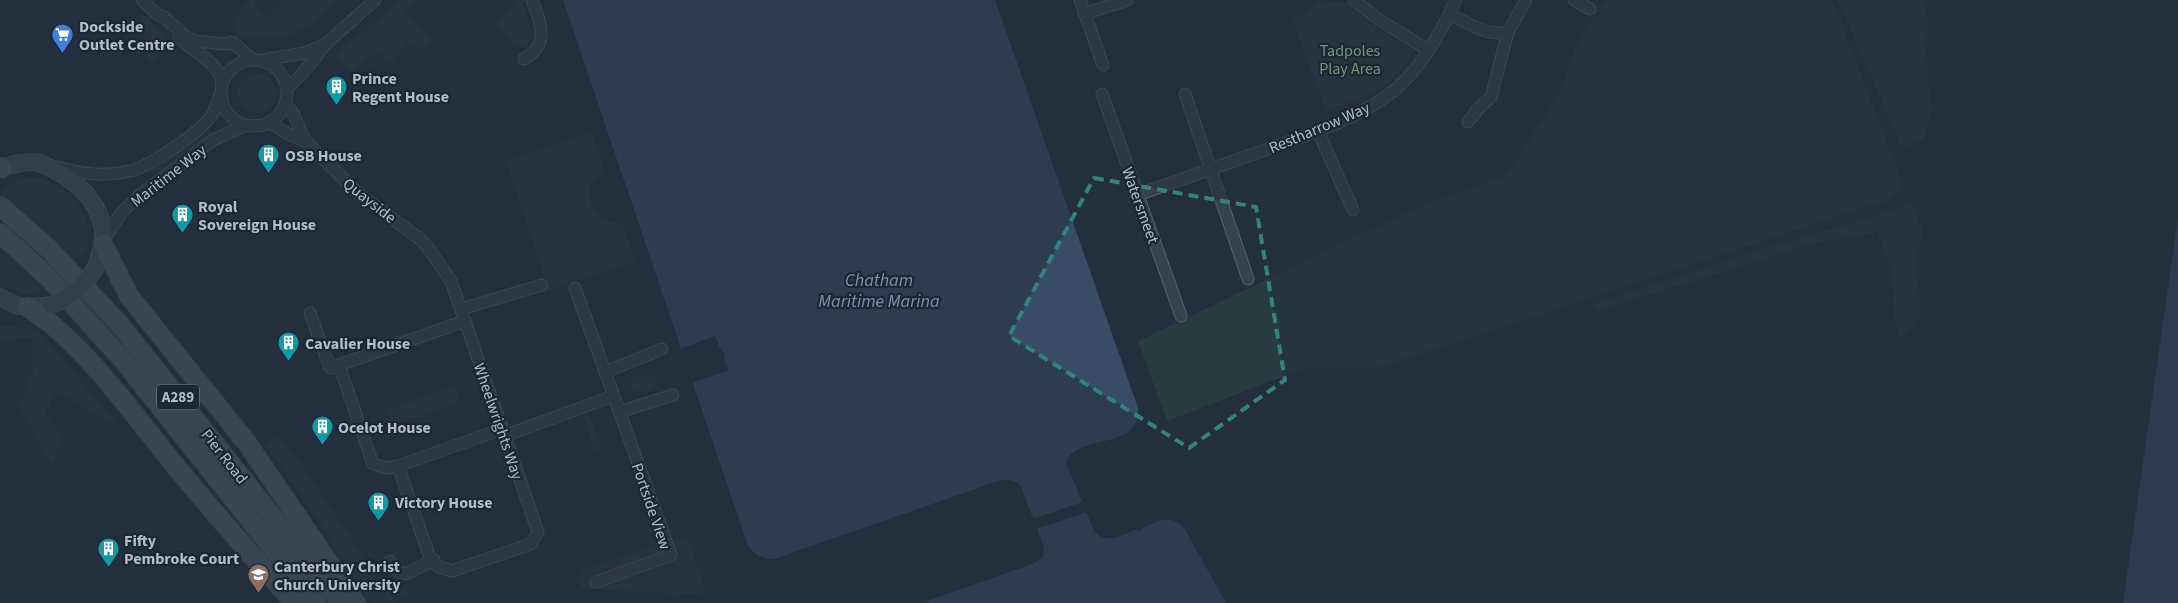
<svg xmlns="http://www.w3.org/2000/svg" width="2178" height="603" font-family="'Source Sans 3',sans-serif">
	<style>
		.green { fill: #263c3f }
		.water { fill: #394c67 }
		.pier { fill: #242f3e }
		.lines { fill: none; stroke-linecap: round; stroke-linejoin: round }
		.street-casing { stroke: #565f6c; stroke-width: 13 }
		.secondary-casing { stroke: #565f6c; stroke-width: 18 }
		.primary-casing { stroke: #414a57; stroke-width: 21 }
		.street { stroke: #38414e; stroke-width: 11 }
		.secondary { stroke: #465061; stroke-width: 16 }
		.primary { stroke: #56606e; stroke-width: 19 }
		.secondary-bridge-casing { stroke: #565f6c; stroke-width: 18; stroke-linecap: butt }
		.secondary-bridge { stroke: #465061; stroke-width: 16 }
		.marked { fill: none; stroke: #308480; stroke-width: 4; stroke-dasharray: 10 6; stroke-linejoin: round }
		.labels { text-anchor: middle; stroke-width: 4.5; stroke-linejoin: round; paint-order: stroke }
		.shield { fill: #1d2633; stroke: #878f9c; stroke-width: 1 }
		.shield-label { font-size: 15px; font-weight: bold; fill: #b4bcc9 }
		.poi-label { font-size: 16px; font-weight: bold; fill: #b4bcc9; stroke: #1d2633; text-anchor: start }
		.park-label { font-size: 16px; fill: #6b9a76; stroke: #1d2633 }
		.street-label { font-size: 16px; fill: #b4bcc9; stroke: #1d2633 }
		.water-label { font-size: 18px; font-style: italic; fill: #7c92b1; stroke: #1d2633 }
	</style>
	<rect width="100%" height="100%" fill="#242f3e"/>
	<g class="green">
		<path d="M 250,0 L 254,0 L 258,11 L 266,18 L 284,0 L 337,0 C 319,21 299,36 271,37 C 265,37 258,35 251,35 C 246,35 241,38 236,38 C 232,24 240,10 250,0 Z"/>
		<polygon points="401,0 416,0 404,10 431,40 423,49 406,40 393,63 376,52 350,73 335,56"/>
		<polygon points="512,0 522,0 534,34 526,49 525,46 516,48 495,22 516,4"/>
		<polygon points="1606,0 1832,0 1898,171 1902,189 1888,200 1376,368 1308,367 1167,421 1138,341 1414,209 1507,175 1562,90 1575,48 1600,5"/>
		<polygon points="1838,0 1921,0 1928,16 1926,53 1931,111 1924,139 1902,148"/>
		<polygon points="1319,1 1348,3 1371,25 1414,50 1402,69 1381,90 1326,111 1293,21"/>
		<path d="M 143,16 L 145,16 L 168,37 C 167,50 162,57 150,62 L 147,56 L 141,18 Z"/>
		<circle cx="257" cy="93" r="19"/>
		<polygon points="209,129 213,134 157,172 155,168"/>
		<path d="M 592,132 L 604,171 C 586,182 584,206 602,218 C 608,222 616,223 622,223 L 636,261 L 549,290 L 506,161 Z"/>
		<path d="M 27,178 C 57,177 84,201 88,230 C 88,235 89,241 88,246 C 85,252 78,256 73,259 L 1,193 L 14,182 Z"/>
		<polygon points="1912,203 1923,232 1915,258 1921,314 1910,329 1900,338 1895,320 1893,273 1877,232 1812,244 1597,311 1594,304 1766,248 1869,218"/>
		<polygon points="0,247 43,286 37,293 23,294 0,286"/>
		<polygon points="0,325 28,328 43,335 120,428 55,391 45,415 62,435 52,467 19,406 29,387 28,377 33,375 32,338 0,340"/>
		<polygon points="638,375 658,377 654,388 641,392 632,390 629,381"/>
		<polygon points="455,386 460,402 392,425 387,410"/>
		<polygon points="588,412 602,449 595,452 586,427 589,426 586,419 583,419 580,413"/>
		<polygon points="277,435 304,468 382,584 394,590 414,592 394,603 370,603 318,519 266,446"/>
		<polygon points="687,537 706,590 697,595 581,588 580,571"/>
	</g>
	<g class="water">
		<path d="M 563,0 L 995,0 L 1138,408 C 1142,452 1076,432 1066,463 L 1094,531 C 1107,545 1121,536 1137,529 L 1138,532 C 1154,522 1169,512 1184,528 L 1226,603 L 922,603 L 1032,564 C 1042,559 1046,555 1043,544 L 1021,487 C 1016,480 1010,479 1001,480 L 774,559 C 760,559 754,554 747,543 Z"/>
		<polygon points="2178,218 2178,603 2123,603"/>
	</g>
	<g class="pier">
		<polygon points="715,336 719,346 725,355 724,358 729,370 690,384 679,349"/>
		<polygon points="1082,502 1086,512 1037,529 1033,519"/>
	</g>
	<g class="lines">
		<defs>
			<g id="street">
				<polyline points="142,0 159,16 164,17 185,36 194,41 226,44 232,42 252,59"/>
				<polyline points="1080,0 1103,65"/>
				<polyline points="1354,0 1378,19 1428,50"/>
				<polyline points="1574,0 1590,9"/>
				<polyline points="1084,14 1127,0"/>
				<path d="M 1450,14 C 1469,23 1486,37 1508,32"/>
				<path d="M 179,38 C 194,53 217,60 222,82"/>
				<path d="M 524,59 C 550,44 541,23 532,0"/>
				<circle cx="254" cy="93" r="33"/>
				<polyline points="263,60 305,53 326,44"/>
				<polyline points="287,88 301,75 326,44 375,0"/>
				<polyline points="1102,94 1181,316"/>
				<polyline points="1185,94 1248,279"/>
				<polyline points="285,103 294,115 305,141 359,194 420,239 428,248 451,281 538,532 531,544 452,571 437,566 429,555 398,466 387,468 373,464 339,365 465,321"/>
				<polyline points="269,122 288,134 305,141"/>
				<polyline points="1468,122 1478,109 1491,97 1508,32 1526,0"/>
				<polyline points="1318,131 1353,210"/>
				<path d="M 58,167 C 82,174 104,177 130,171 C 149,167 204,130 213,113 C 216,107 218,100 220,95"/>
				<path d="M 1137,195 C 1183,179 1228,163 1274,147 C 1312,133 1354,120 1388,95 C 1419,73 1440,34 1456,0"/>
				<polyline points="103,240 122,212 140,195 213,140 246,125"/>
				<polyline points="575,288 671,555 596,582"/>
				<polyline points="461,309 542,285"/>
				<polyline points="310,313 330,368 339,365"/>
				<polyline points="605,372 662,349"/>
				<polyline points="619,412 673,395"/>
				<polyline points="504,436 613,396"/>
				<polyline points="398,466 502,429"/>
				<polyline points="390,561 398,572 406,574 434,560"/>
			</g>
			<g id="secondary">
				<path d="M 0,169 C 10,165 23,162 34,162 C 42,163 49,167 56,171 C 78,184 97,199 102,225 C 105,240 101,253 96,267"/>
				<polyline points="0,297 18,306 36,307 51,305"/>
			</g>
			<g id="primary">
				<polyline points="0,167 2,168"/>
				<polyline points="0,206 49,249 121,326 341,603"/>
				<polyline points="0,233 49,278 123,360 316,603"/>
				<polyline points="103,244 129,296 247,443 356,603"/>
				<path d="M 27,307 C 78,337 128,407 165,453 C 207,505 250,554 295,603"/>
			</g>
		</defs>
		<use href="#street" class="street-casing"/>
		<use href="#secondary" class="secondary-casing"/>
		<use href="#primary" class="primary-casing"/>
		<use href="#street" class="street"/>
		<use href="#secondary" class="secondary"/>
		<use href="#primary" class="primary"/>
		<defs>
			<path id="secondary-bridge" d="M 51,305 C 71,297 84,286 96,267"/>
		</defs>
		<use href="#secondary-bridge" class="secondary-bridge-casing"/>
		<use href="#secondary-bridge" class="secondary-bridge"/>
	</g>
	<path d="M0 0H2178V603H0ZM 1094,178 L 1256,207 L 1285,380 L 1189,448 L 1009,336 Z" fill="#242f3e" fill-opacity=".55" fill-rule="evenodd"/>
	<path class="marked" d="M 1094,178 L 1256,207 L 1285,380 L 1189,448 L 1009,336 Z"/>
	<defs>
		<symbol id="supermarket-pin" viewBox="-11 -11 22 30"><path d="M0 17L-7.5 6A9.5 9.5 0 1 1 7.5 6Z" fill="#3f7fe0" stroke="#1d2633"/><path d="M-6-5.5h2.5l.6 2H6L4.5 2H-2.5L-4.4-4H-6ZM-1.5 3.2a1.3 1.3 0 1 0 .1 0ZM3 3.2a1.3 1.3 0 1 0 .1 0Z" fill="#fff"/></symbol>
		<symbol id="building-pin" viewBox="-11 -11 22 30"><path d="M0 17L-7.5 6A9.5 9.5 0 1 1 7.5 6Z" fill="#0f9aa8" stroke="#1d2633"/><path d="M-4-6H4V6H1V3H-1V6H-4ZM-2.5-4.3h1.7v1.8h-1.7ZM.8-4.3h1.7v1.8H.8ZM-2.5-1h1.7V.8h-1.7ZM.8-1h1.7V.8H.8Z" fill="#fff"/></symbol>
		<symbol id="university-pin" viewBox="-11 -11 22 30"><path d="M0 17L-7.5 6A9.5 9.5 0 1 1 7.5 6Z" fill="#8d6e63" stroke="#1d2633"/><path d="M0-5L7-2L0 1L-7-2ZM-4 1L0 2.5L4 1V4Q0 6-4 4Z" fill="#fff"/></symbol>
	</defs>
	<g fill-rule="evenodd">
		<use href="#supermarket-pin" x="50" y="22" width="25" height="34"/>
		<use href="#building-pin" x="324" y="74" width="25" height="34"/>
		<use href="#building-pin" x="256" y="142" width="25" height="34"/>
		<use href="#building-pin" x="170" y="202" width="25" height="34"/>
		<use href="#building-pin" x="276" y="330" width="25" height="34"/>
		<use href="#building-pin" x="310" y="414" width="25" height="34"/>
		<use href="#building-pin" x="366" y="490" width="25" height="34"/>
		<use href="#building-pin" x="96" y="536" width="25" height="34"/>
		<use href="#university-pin" x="246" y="562" width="25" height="34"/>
	</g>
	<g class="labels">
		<rect class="shield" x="157" y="384.5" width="42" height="25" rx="4"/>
		<g class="shield-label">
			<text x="178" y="402">A289</text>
		</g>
		<g class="poi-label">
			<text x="79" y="32">Dockside<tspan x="79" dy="18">Outlet Centre</tspan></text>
			<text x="352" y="84">Prince<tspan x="352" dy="18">Regent House</tspan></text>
			<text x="285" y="161">OSB House</text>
			<text x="198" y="212">Royal<tspan x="198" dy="18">Sovereign House</tspan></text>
			<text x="305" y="349">Cavalier House</text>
			<text x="338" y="433">Ocelot House</text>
			<text x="395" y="508">Victory House</text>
			<text x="124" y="546">Fifty<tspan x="124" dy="18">Pembroke Court</tspan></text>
			<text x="274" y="572">Canterbury Christ<tspan x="274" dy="18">Church University</tspan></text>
		</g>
		<g class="park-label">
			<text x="1350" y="56">Tadpoles<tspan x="1350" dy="18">Play Area</tspan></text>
		</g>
		<g class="street-label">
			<text transform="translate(1319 127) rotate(-23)" y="6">Restharrow Way</text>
			<text transform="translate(168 175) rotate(-38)" y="6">Maritime Way</text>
			<text transform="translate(370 200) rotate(38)" y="6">Quayside</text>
			<text transform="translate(1141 205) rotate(70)" y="6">Watersmeet</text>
			<text transform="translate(499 421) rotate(71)" y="6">Wheelwrights Way</text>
			<text transform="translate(225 456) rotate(52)" y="6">Pier Road</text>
			<text transform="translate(652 506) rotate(71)" y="6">Portside View</text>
		</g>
		<g class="water-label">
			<text x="879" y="286">Chatham<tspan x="879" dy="21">Maritime Marina</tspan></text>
		</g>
	</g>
</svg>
